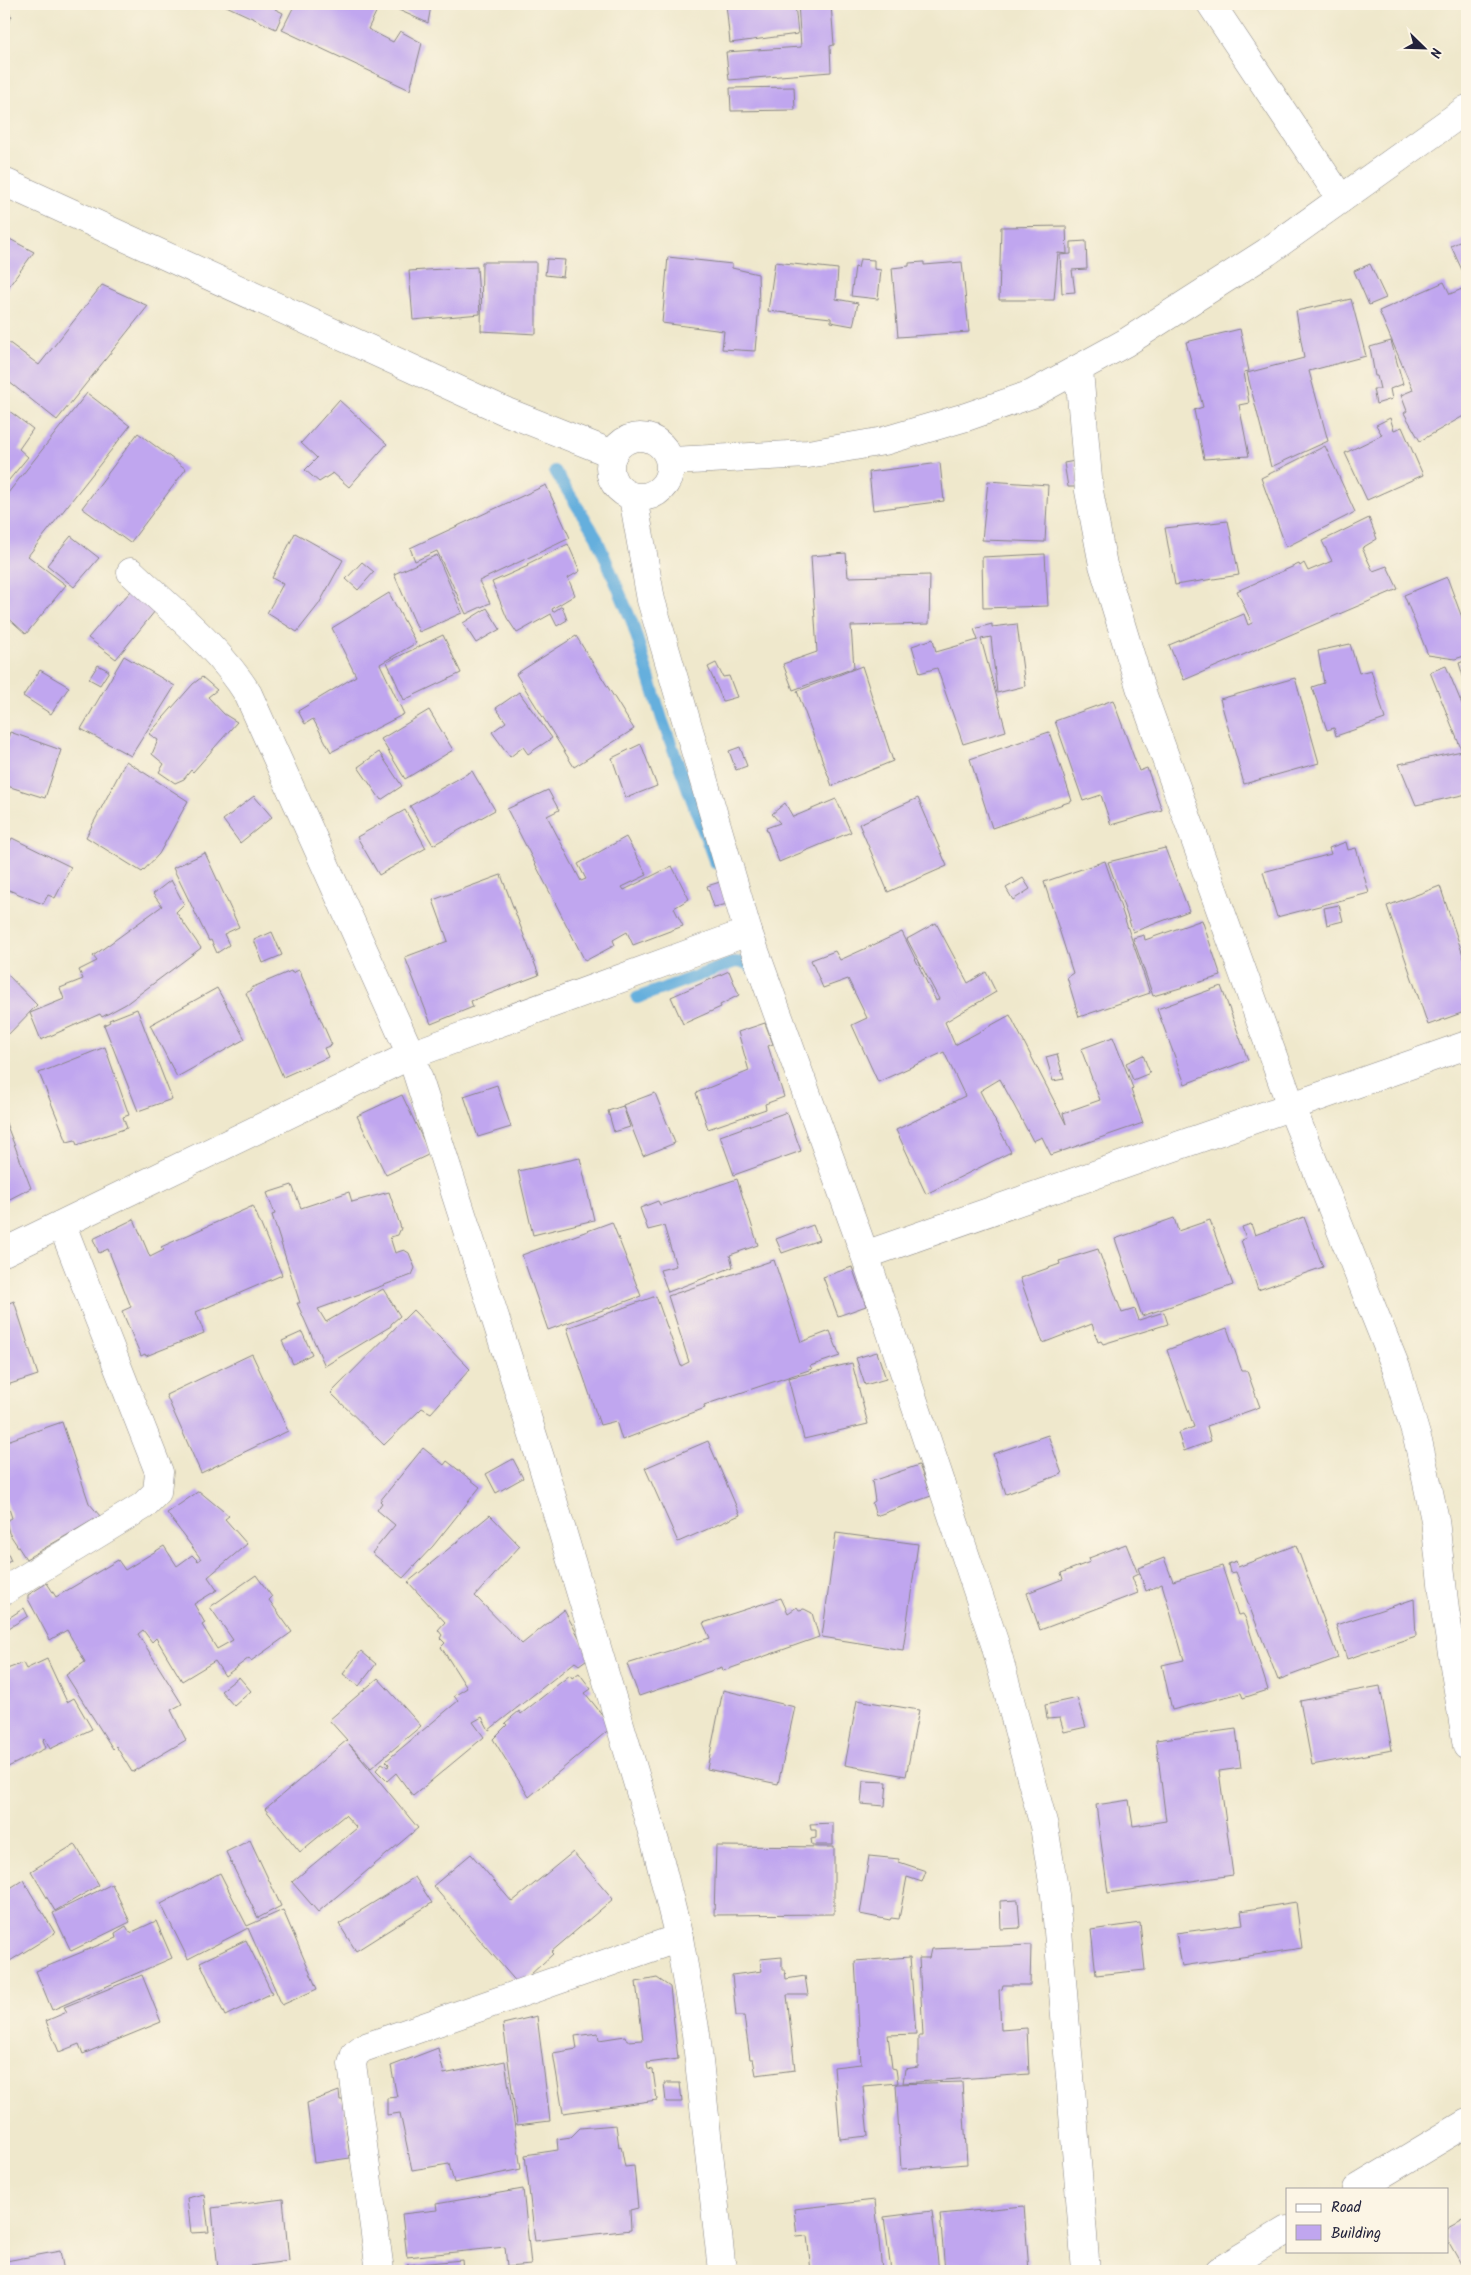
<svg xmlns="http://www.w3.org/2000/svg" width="1471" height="2275" font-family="Kalam,sans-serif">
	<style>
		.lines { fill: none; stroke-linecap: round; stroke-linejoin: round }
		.stream { stroke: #65afdd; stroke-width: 12 }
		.building { fill: #c0a6ef }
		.minor-casing { stroke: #888584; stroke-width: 29 }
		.minor { stroke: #fff; stroke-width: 28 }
	</style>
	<rect width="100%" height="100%" fill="#fcf5e5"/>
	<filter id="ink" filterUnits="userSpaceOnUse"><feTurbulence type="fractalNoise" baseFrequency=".02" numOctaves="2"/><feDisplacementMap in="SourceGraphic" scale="10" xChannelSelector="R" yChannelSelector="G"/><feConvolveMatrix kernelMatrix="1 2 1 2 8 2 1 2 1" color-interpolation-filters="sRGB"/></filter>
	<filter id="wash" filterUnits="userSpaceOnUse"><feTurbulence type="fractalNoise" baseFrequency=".0096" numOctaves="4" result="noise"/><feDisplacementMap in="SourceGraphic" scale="20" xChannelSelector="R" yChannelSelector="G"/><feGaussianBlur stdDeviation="1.12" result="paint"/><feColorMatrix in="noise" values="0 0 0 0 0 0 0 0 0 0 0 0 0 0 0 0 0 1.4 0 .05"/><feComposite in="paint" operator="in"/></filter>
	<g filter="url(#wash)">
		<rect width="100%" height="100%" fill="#efe8cc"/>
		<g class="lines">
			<g class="stream">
				<polyline points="555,471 596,536 632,622 662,719 715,863"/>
				<polyline points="637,998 735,962 746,963 757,973"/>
			</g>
		</g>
		<g id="blocks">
			<g class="building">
				<polygon points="222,4 277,4 275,9 283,13 276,29"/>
				<polygon points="295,4 380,4 368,29 393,42 400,31 422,43 410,90 282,30"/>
				<polygon points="385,4 426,4 431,6 428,23"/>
				<polygon points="726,4 795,4 798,34 730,43"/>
				<polygon points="798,4 831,4 834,45 830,46 831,72 729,80 726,52 801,47"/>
				<polygon points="4,10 12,16 4,30"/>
				<polygon points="794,87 795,110 731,111 730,88"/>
				<polygon points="1066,226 1067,254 1058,253 1054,300 999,300 1001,227"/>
				<polygon points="4,236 34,252 4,293"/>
				<polygon points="1465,239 1467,243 1467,268 1462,270 1451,246"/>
				<polygon points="1086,241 1087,269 1072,270 1075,292 1062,293 1060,255 1071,254 1071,242"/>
				<polygon points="668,257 732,264 732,268 758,274 759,305 755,351 722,349 724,331 662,323"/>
				<polygon points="547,259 565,260 563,277 545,275"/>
				<polygon points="860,259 874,260 874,269 881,270 878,299 851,296 855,267 858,268"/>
				<polygon points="482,262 536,262 536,334 481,331"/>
				<polygon points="775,262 838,269 836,299 858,303 853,326 831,322 831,318 768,311"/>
				<polygon points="924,262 924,265 962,262 969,332 898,337 892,268 909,266 909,263"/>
				<polygon points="1370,264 1386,298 1369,305 1354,271"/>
				<polygon points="477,267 480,314 413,320 409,271"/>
				<polygon points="1444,282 1450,294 1467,287 1467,414 1420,441 1404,413 1407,411 1401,395 1413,390 1379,311"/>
				<polygon points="102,285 148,306 57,420 4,378 4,339 39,365"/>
				<polygon points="1351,299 1366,356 1309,371 1328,441 1271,467 1247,373 1304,358 1296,311"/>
				<polygon points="1240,329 1249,371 1244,372 1249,403 1239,405 1249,456 1204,459 1194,410 1203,407 1186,342"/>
				<polygon points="1391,341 1403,384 1390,389 1392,399 1376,404 1373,389 1380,389 1377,376 1375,376 1370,347"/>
				<polygon points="87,393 130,426 28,556 66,585 26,634 4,614 4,498"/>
				<polygon points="4,399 8,402 4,407 33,429 19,449 28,457 4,486"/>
				<polygon points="339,400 387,444 349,487 333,473 319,482 305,470 317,458 301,443"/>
				<polygon points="1390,418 1394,430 1402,427 1423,475 1367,500 1345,453 1382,435 1376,425"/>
				<polygon points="138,433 186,469 130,543 82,508"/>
				<polygon points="1325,446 1355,512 1286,547 1261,478"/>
				<polygon points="1075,461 1079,487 1068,487 1064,463"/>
				<polygon points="940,463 944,501 873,510 869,472"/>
				<polygon points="988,481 1048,485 1045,542 982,540"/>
				<polygon points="546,485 570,538 479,581 490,603 466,614 437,551 415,561 410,548"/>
				<polygon points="1369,518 1377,539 1362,548 1373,571 1387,566 1398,589 1184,680 1169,645 1244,614 1248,625 1252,623 1237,591 1299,564 1300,566 1304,563 1308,571 1332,561 1322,541"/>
				<polygon points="1228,521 1239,575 1175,585 1165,528"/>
				<polygon points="295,533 343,560 319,604 297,632 267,613 283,584 272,578"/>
				<polygon points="71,536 99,558 74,587 47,565"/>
				<polygon points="568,544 580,571 568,578 575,595 552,609 553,612 562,606 567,620 557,626 551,614 517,633 507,618 492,582 528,566 527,564"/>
				<polygon points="846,553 848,577 930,575 929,624 851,626 854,668 793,690 783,664 817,652 811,556"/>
				<polygon points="1045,554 1048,606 983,608 982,557"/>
				<polygon points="437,555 462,613 419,632 394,574"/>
				<polygon points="362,562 374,572 358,590 346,579"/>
				<polygon points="1447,577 1467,631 1467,655 1455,659 1428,655 1404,595"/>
				<polygon points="132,590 155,611 116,659 88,638 117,604 118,605"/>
				<polygon points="389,593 416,643 380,664 404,714 331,752 313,719 305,724 298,711 356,676 332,628"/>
				<polygon points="487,608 500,629 476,643 463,623"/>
				<polygon points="992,624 992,627 1017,624 1025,686 997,693 991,637 981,639 1006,731 963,744 937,668 920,673 912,646 933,639 936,652 978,640 974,629"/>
				<polygon points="443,635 461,673 404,700 387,662"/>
				<polygon points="576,636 634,729 574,767 516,674"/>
				<polygon points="1350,644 1359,673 1371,670 1385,719 1336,736 1334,728 1327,730 1312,687 1324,683 1318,651"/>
				<polygon points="124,656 175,686 131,756 81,729"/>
				<polygon points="1467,660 1467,689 1459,663"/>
				<polygon points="716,663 723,677 729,676 737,697 723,701 708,667"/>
				<polygon points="98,665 109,671 100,685 89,679"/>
				<polygon points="862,666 893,761 832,786 797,691"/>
				<polygon points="1446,666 1467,716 1467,794 1416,805 1399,764 1462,751 1430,672"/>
				<polygon points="40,670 69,687 51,714 23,696"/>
				<polygon points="202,677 217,690 208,697 224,714 237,722 193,772 191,770 184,779 175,783 159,772 164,764 152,754 158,740 149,734 193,684"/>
				<polygon points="1295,678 1319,763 1244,784 1220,699"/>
				<polygon points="519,692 552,738 528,754 523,747 510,757 492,732 506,722 496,708"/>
				<polygon points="1113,700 1139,771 1147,768 1162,810 1111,825 1101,795 1083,801 1055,721"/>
				<polygon points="429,710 453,750 405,779 381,739"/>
				<polygon points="10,732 61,750 45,798 4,785 4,750"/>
				<polygon points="1049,732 1072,801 992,828 970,759"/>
				<polygon points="641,744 657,786 626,798 612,758"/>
				<polygon points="740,747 747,766 736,770 729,751"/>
				<polygon points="379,752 402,786 381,800 358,767"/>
				<polygon points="126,761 188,801 159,854 142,872 86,837"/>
				<polygon points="472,771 495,810 433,845 410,806"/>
				<polygon points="548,790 559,810 547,816 581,881 586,879 578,864 626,837 647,875 622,887 624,890 672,866 689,899 674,908 683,926 633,945 627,932 613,940 615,945 585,961 507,809"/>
				<polygon points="254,796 272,817 240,843 223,820"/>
				<polygon points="918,798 947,866 888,892 859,824"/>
				<polygon points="836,799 851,832 779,862 766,828 780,823 772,814 785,803 793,817"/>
				<polygon points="405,810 426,848 379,875 357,837"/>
				<polygon points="12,838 71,867 55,898 48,895 43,904 4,888 4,853"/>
				<polygon points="1346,842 1348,850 1356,848 1369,893 1277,917 1263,872 1331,854 1329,848"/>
				<polygon points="1165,848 1189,911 1133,932 1108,862"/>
				<polygon points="205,853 239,927 224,934 229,945 217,953 211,940 209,941 173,868"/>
				<polygon points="1105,861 1150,993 1079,1017 1067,977 1073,973 1044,882"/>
				<polygon points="501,875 539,975 471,1001 473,1007 431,1024 405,957 448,941 433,900"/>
				<polygon points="1023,878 1030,889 1013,900 1006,888"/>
				<polygon points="171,880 184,904 176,912 201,948 126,1004 102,1017 100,1014 41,1040 30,1013 64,999 60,988 83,979 79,970 97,961 93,956 162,906 153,894"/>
				<polygon points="720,882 728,904 714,907 707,886"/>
				<polygon points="1440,886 1467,967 1467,1011 1428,1025 1387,906"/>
				<polygon points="1339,905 1343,921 1327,925 1324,908"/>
				<polygon points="1202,920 1221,976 1153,996 1133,938 1144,935 1145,940"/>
				<polygon points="936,923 968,983 986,972 996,992 945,1022 955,1045 1010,1015 1066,1124 1063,1113 1100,1100 1081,1049 1113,1037 1133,1088 1131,1090 1143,1123 1051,1155 1042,1137 1033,1141 1000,1079 980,1091 1011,1152 926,1194 896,1130 965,1096 944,1052 878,1082 852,1025 867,1018 848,979 823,988 811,960 835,951 840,960 902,932 936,1001 939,999 907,939"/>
				<polygon points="272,932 282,955 263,963 254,940"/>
				<polygon points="299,970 332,1045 324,1048 328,1057 283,1077 246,993 252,990 251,988 291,971 292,973"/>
				<polygon points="4,971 37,1005 4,1039"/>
				<polygon points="729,971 739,995 720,1005 721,1007 683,1024 671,997"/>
				<polygon points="1221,986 1248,1060 1185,1084 1157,1009"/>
				<polygon points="217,988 245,1039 177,1077 150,1025"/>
				<polygon points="137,1009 172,1099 138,1111 104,1025 110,1022 109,1020"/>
				<polygon points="765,1023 773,1044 768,1046 784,1097 765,1104 766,1109 708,1129 696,1093 749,1071 738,1032"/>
				<polygon points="105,1047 129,1115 123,1117 127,1128 77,1145 75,1140 67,1142 39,1073"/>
				<polygon points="1057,1054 1064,1079 1053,1081 1046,1057"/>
				<polygon points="1143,1055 1150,1073 1133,1080 1126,1063"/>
				<polygon points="497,1085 511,1127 478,1137 464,1096"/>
				<polygon points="655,1093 675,1143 643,1156 623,1105"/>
				<polygon points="402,1095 430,1154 386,1175 357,1116"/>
				<polygon points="623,1106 630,1127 614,1132 608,1111"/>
				<polygon points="787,1112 801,1151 734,1175 720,1136"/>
				<polygon points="4,1118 31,1188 4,1202"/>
				<polygon points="580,1158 594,1220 533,1235 518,1171"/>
				<polygon points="737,1179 758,1245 730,1255 733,1267 668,1292 660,1270 676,1266 664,1226 648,1230 640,1208 658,1201 660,1205"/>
				<polygon points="292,1185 301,1208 349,1192 352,1202 389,1192 401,1228 398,1235 390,1237 395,1253 404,1250 409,1253 415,1268 412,1275 318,1309 326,1322 383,1289 400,1316 391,1324 391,1326 325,1366 297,1303 300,1303 272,1215 275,1214 267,1193"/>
				<polygon points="253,1206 282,1275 196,1312 204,1333 146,1356 145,1354 141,1356 122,1311 131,1307 108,1249 99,1253 93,1239 134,1219 150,1257 164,1250 161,1247"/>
				<polygon points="1304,1217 1323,1267 1258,1290 1241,1240 1246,1238 1242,1227 1251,1224 1255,1235"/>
				<polygon points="1174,1218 1178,1231 1210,1220 1233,1285 1142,1316 1115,1239"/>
				<polygon points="612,1222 641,1296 548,1330 522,1255"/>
				<polygon points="813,1225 819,1240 782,1253 776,1239"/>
				<polygon points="1098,1249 1122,1313 1135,1309 1139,1320 1164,1312 1168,1324 1103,1344 1101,1341 1098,1342 1092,1324 1043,1343 1020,1278 1060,1264 1059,1261"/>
				<polygon points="774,1260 801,1342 830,1331 840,1356 810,1366 812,1369 704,1405 705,1408 622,1440 616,1421 600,1425 567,1328 656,1296 681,1366 689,1362 668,1296"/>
				<polygon points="852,1267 866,1306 838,1316 823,1277"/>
				<polygon points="14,1301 38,1375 4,1386 4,1305"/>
				<polygon points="413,1310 470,1369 431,1413 422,1408 384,1445 331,1393"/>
				<polygon points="1227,1328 1242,1371 1247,1371 1260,1407 1207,1426 1211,1441 1184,1451 1178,1433 1194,1427 1167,1350"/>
				<polygon points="302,1332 312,1354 293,1364 282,1341"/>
				<polygon points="877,1352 886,1379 865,1385 856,1358"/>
				<polygon points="252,1354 288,1431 201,1473 166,1395"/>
				<polygon points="852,1363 868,1424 804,1439 788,1378"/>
				<polygon points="62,1422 89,1503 100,1516 26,1559 9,1533 6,1521 12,1518 4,1493 4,1442"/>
				<polygon points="1048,1435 1062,1474 1006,1494 993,1454"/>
				<polygon points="708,1441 740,1515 678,1542 645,1468"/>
				<polygon points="423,1448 444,1465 447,1461 480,1487 433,1546 403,1578 372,1553 395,1525 377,1510 382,1503 380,1501"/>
				<polygon points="513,1459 523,1478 496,1493 486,1474"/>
				<polygon points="919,1465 931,1496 876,1516 872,1503 875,1501 872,1481"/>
				<polygon points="199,1491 229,1516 225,1519 247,1544 208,1577 217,1590 194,1604 205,1623 202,1625 217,1649 233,1640 210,1607 256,1575 272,1597 269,1600 292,1632 251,1661 249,1658 225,1676 215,1661 182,1681 156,1638 152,1642 143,1630 138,1634 182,1704 171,1710 186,1740 132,1772 116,1746 113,1749 66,1675 85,1662 67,1630 50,1640 28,1599 28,1595 47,1583 56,1597 118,1560 125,1570 164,1546 177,1566 192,1555 198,1561 201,1559 167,1513"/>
				<polygon points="490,1515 520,1546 475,1596 522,1644 564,1610 590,1657 579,1665 575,1662 489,1730 482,1717 473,1722 484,1737 413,1796 396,1773 387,1781 376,1770 382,1763 388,1767 389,1764 386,1761 458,1701 454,1696 467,1688 441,1647 445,1643 440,1638 442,1635 438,1630 445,1622 408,1582"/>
				<polygon points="836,1533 918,1544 903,1650 822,1637"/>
				<polygon points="1126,1544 1138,1574 1132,1577 1138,1593 1040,1630 1027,1593 1063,1579 1061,1573 1090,1562 1089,1558"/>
				<polygon points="4,1545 11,1561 4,1564"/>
				<polygon points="1296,1545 1338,1658 1278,1680 1236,1572 1230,1573 1228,1564 1236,1561 1238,1567"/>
				<polygon points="1164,1558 1173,1581 1222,1566 1238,1615 1243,1614 1246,1619 1268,1690 1243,1698 1241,1693 1172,1710 1162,1665 1184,1660 1162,1584 1146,1591 1138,1568"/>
				<polygon points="781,1598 788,1613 797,1607 799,1610 804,1609 812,1613 819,1637 723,1671 722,1667 639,1696 627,1664 710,1638 703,1623"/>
				<polygon points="1414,1599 1416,1636 1347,1659 1336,1625"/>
				<polygon points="24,1608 28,1616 4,1631 4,1621"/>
				<polygon points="361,1651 376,1664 359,1686 343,1674"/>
				<polygon points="47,1659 67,1702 74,1698 92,1729 50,1749 45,1738 43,1740 46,1748 4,1769 4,1667 7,1669 23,1663 26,1669"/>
				<polygon points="579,1673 591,1689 585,1693 612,1727 529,1797 493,1739 507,1725 505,1723 519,1711 521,1714 570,1675 572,1678"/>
				<polygon points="239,1677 251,1691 234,1706 221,1691"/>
				<polygon points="378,1678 421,1726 371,1768 349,1744 418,1828 318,1912 292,1882 357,1828 345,1815 300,1852 265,1809 347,1740 329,1720"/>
				<polygon points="1380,1686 1392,1750 1312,1765 1300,1701"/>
				<polygon points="723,1690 795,1707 778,1784 707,1769"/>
				<polygon points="1077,1698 1086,1727 1064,1732 1060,1718 1047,1719 1045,1705"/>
				<polygon points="857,1700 919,1710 906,1776 845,1765"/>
				<polygon points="1236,1729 1241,1768 1219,1771 1233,1875 1108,1893 1096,1805 1129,1800 1133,1826 1166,1821 1156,1740"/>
				<polygon points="863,1781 887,1782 885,1806 861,1804"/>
				<polygon points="833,1823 833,1845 812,1845 811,1839 816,1838 816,1830 811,1830 810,1824"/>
				<polygon points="250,1840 281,1906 258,1918 226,1852"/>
				<polygon points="75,1844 99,1885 55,1911 31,1871"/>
				<polygon points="716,1846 834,1847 834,1914 714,1915"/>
				<polygon points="573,1852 613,1899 551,1952 553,1954 519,1985 433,1886 471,1854 512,1902"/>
				<polygon points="869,1856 899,1859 899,1862 926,1871 922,1882 907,1877 899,1919 891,1918 890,1920 860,1914"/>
				<polygon points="220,1873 247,1926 283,1910 317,1989 282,2005 248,1928 188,1959 161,1904"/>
				<polygon points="415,1877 432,1903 356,1951 339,1924"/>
				<polygon points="23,1880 55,1933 5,1964 4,1892"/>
				<polygon points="112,1884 130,1922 71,1951 53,1913"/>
				<polygon points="1018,1900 1020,1928 1001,1929 1000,1901"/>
				<polygon points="1296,1902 1302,1948 1182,1966 1176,1933 1243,1924 1241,1911"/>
				<polygon points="156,1921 172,1958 52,2010 36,1971 116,1938 115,1933 126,1926 130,1933"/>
				<polygon points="1140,1923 1145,1970 1096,1975 1091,1930"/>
				<polygon points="246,1940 272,1993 225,2016 200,1962"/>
				<polygon points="1031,1945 1030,1985 1003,1985 1002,1989 999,1990 1001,2030 1027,2028 1029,2074 903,2083 905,2069 918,2067 918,2036 923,2036 919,1958 929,1958 931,1949"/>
				<polygon points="782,1957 782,1970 785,1970 786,1979 805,1976 808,1995 787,1995 795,2070 756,2075 753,2059 750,2059 744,2016 736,2016 732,1975 762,1971 760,1959"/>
				<polygon points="910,1957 916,2034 888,2035 892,2068 896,2069 898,2083 863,2086 868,2136 840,2139 834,2067 861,2064 855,1961"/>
				<polygon points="142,1975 161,2022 83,2054 79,2044 59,2052 46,2021 67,2012 64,2007"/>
				<polygon points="657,1978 670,1987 678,2059 647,2063 648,2069 653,2070 657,2100 563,2113 553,2053 577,2049 575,2036 598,2033 599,2040 625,2036 627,2041 643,2040 636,1982"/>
				<polygon points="537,2016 550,2121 517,2125 503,2024"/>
				<polygon points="438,2048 444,2074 505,2061 521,2169 454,2183 449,2164 412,2170 400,2113 387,2115 387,2098 397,2097 391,2066"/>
				<polygon points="962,2082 967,2164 901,2169 896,2084"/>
				<polygon points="664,2083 680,2083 682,2102 666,2102"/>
				<polygon points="339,2091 340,2100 343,2100 350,2158 314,2163 307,2103"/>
				<polygon points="616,2125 619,2147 621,2146 625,2167 634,2166 638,2208 630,2210 631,2230 535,2241 525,2155 558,2150 557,2139 571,2137 580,2128"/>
				<polygon points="523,2189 531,2265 507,2267 505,2247 407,2257 402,2214 437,2210 436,2204"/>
				<polygon points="204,2194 209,2232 191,2233 187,2198"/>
				<polygon points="283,2199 289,2261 218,2270 212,2208"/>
				<polygon points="875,2200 882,2271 811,2271 807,2236 797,2237 794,2209"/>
				<polygon points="1024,2206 1029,2271 945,2271 940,2214"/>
				<polygon points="932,2211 939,2271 891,2271 884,2217"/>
				<polygon points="1467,2218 1467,2271 1465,2271 1447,2239 1447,2229"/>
				<polygon points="60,2251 64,2271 8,2271 6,2261"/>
				<polygon points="462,2260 463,2271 407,2271 407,2265"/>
			</g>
		</g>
	</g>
	<g filter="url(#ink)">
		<use href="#blocks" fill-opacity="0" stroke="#888584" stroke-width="1"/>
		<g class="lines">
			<defs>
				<g id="minor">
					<polyline points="1211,4 1341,199"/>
					<polyline points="4,182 507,412 613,454"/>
					<polyline points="1079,370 1089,491 1103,565 1140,687 1291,1106 1397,1370 1419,1445 1435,1520 1445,1610 1467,1746"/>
					<circle cx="640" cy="467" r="30"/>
					<polyline points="671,461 808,454 884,441 966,417 1032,394 1125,343 1267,252 1467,109"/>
					<polyline points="633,497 651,600 748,932 865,1255 995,1644 1044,1826 1055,1895 1086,2271"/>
					<path d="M 131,572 C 172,611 218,646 248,694 L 411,1055 L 543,1467 L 656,1845 L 679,1938 L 696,2034 L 722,2271"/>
					<polyline points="4,1252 411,1055 748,932"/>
					<polyline points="865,1255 1467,1045"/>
					<polyline points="4,1591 143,1506 157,1492 159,1472 62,1225"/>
					<polyline points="1357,2189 1467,2123"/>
					<polyline points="380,2271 352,2064 355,2054 363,2048 679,1938"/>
					<polyline points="1219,2271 1287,2230"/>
				</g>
			</defs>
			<use href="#minor" class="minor-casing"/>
			<use href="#minor" class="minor"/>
		</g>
	</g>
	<rect width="1471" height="2275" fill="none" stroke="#fcf5e5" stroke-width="20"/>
	<rect x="1286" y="2188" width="162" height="65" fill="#fcf5e5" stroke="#a5a1a1"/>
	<rect x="1296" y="2204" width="25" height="8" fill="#ffffff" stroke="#a5a1a1"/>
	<text x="1331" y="2212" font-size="15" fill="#22223b">Road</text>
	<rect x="1296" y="2225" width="25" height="15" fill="#c0a6ef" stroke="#a5a1a1"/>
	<text x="1331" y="2238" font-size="15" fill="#22223b">Building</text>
	<g transform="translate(1424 48) rotate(113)" stroke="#fcf5e5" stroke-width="4" paint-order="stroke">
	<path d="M0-4L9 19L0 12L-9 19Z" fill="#22223b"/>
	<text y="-8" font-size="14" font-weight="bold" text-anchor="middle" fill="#22223b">N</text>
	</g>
</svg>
